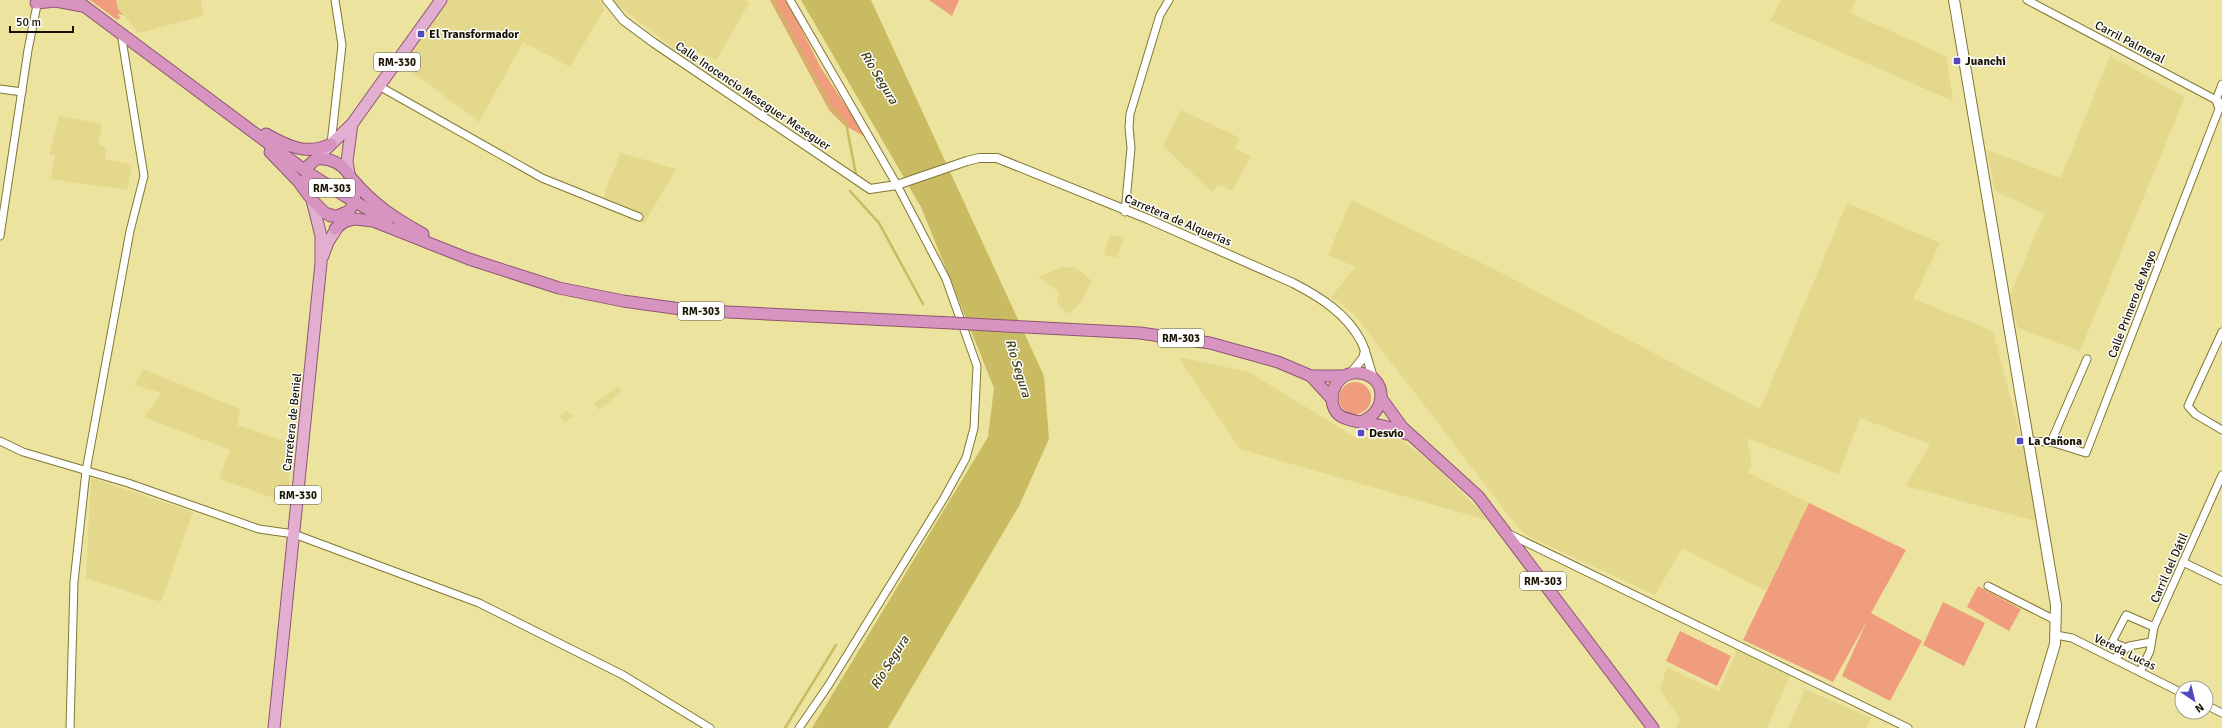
<svg xmlns="http://www.w3.org/2000/svg" width="2222" height="728" font-family="Signika,sans-serif">
	<style>
		.built { fill: #e3d88c }
		.green { fill: #f09d7e }
		.water { fill: #c9bb61 }
		.lines { fill: none; stroke-linecap: round; stroke-linejoin: round }
		.stream { stroke: #c9bb61; stroke-width: 2.5 }
		.minor-casing { stroke: #817735; stroke-width: 9 }
		.tertiary-casing { stroke: #817735; stroke-width: 10 }
		.secondary-casing { stroke: #817735; stroke-width: 12 }
		.primary-casing { stroke: #8e5673; stroke-width: 13 }
		.trunk-casing { stroke: #8e5673; stroke-width: 13 }
		.minor { stroke: #fff; stroke-width: 7 }
		.tertiary { stroke: #fff; stroke-width: 8 }
		.secondary { stroke: #fff; stroke-width: 10 }
		.primary { stroke: #e2afd0; stroke-width: 11 }
		.trunk { stroke: #d894c0; stroke-width: 11 }
		.trunk-bridge-casing { stroke: #8e5673; stroke-width: 13; stroke-linecap: butt }
		.trunk-bridge { stroke: #d894c0; stroke-width: 11 }
		.poi-dot { fill: #5248bf; stroke: #fff; stroke-width: 1.5 }
		.labels { text-anchor: middle; stroke-width: 3; stroke-linejoin: round; paint-order: stroke }
		.shield { fill: #fff; stroke: #5d5a4c; stroke-width: 1 }
		.shield-label { font-size: 11px; font-weight: bold; fill: #171300 }
		.poi-label { font-size: 12px; font-weight: bold; fill: #171300; stroke: #fff; text-anchor: start }
		.street-label { font-size: 12px; fill: #171300; stroke: #fff }
		.water-label { font-size: 13px; font-style: italic; fill: #403b14; stroke: #fff }
	</style>
	<rect width="100%" height="100%" fill="#ece39e"/>
	<g class="built">
		<polygon points="116,0 201,0 203,16 139,33 118,9"/>
		<polygon points="449,0 601,0 604,10 570,67 523,42 479,122 402,64"/>
		<polygon points="614,0 744,0 749,3 716,60 680,43 676,50 616,4"/>
		<polygon points="1781,0 1856,0 1850,13 1946,56 1953,101 1770,21"/>
		<polygon points="2110,56 2185,97 2080,351 2018,328 2009,298 2044,214 1995,191 1987,150 2061,178"/>
		<polygon points="1181,110 1240,138 1235,149 1251,156 1232,191 1218,184 1212,192 1163,146"/>
		<polygon points="59,116 102,124 98,144 106,147 105,159 132,165 127,190 51,179 55,155 49,155"/>
		<polygon points="621,153 676,169 644,224 602,208 606,188"/>
		<polygon points="1351,200 1494,269 1760,409 1847,203 1940,243 1913,299 1993,331 2043,523 1906,486 1930,444 1860,418 1839,474 1747,438 1752,466 1747,472 1809,503 1766,591 1682,548 1655,595 1530,537 1520,530 1354,314 1331,297 1355,267 1328,255"/>
		<polygon points="1110,235 1124,238 1117,258 1104,255"/>
		<polygon points="1062,267 1076,268 1092,281 1082,301 1069,314 1057,303 1059,292 1038,277"/>
		<polygon points="1178,357 1249,372 1358,439 1381,432 1401,440 1432,463 1490,521 1240,449"/>
		<polygon points="143,369 240,409 237,425 291,443 288,503 219,479 230,450 144,417 162,393 134,385"/>
		<polygon points="617,387 622,392 599,410 594,404"/>
		<polygon points="567,411 574,416 564,423 560,416"/>
		<polygon points="91,478 193,512 161,602 86,578"/>
		<polygon points="1737,650 1790,676 1767,728 1676,728 1680,719 1660,690 1667,667 1719,692"/>
		<polygon points="1805,689 1871,718 1866,728 1788,728"/>
	</g>
	<g class="green">
		<polygon points="90,0 116,0 118,9 123,15 119,14 118,16 121,17 117,20"/>
		<polygon points="770,0 787,0 821,68 867,138 844,125 829,110"/>
		<polygon points="929,0 959,0 952,16"/>
		<circle cx="1355" cy="398" r="16"/>
		<polygon points="1809,503 1906,550 1871,613 1922,641 1890,701 1842,676 1867,621 1833,682 1743,640"/>
		<polygon points="1978,586 2021,609 2009,631 1967,607"/>
		<polygon points="1943,602 1985,623 1964,666 1923,645"/>
		<polygon points="1680,631 1731,656 1717,686 1666,661"/>
	</g>
	<polygon class="water" points="801,0 871,0 1044,376 1049,439 1019,506 888,728 812,728 988,437 994,388 921,207"/>
	<g class="lines">
		<g class="stream">
			<polyline points="773,0 831,108 846,123 856,175"/>
			<polyline points="850,191 879,223 923,304"/>
			<polyline points="785,728 836,645"/>
		</g>
		<defs>
			<g id="minor">
				<polyline points="790,0 897,185 946,279 977,366 974,428 966,458 944,498 828,686 799,728"/>
				<polyline points="2027,0 2220,102"/>
				<polyline points="379,86 542,178 639,217"/>
				<polyline points="0,89 22,92"/>
				<polyline points="331,144 342,45 335,0"/>
				<polyline points="1125,212 1131,148 1129,127 1130,114 1160,15 1169,0"/>
				<polyline points="0,236 28,50 38,0"/>
				<polyline points="2222,332 2188,406 2195,414 2222,430"/>
				<polyline points="0,441 23,452 128,483 259,529 294,534 479,603 623,675 710,728"/>
				<polyline points="2029,441 2051,442 2086,453 2219,109 2216,100 2222,84"/>
				<polyline points="2051,442 2087,359"/>
				<polyline points="1509,534 1908,728"/>
				<polyline points="2183,562 2222,581"/>
				<polyline points="1988,586 2057,621"/>
				<polyline points="2056,635 2072,638 2182,693"/>
				<polyline points="2126,648 2112,642 2126,615 2154,627"/>
				<polyline points="2114,659 2129,646 2151,642"/>
				<polyline points="2140,672 2150,651 2154,627 2222,475"/>
				<polyline points="2206,705 2222,713"/>
				<polyline points="70,728 74,582 86,471 130,231 144,176 121,33"/>
			</g>
			<g id="tertiary">
				<path d="M 607,0 L 623,20 L 654,43 L 870,189 L 897,185 L 967,161 L 979,158 L 997,158 L 1148,219 L 1293,283 C 1320,297 1346,313 1361,341 C 1367,353 1369,367 1374,380"/>
				<polyline points="1351,373 1363,358 1365,351"/>
			</g>
			<polyline id="secondary" points="1954,0 2056,605 2055,644 2030,728"/>
			<g id="primary">
				<polyline points="324,151 352,124 441,0"/>
				<polyline points="349,174 347,161 352,124"/>
				<polyline points="323,256 328,242 341,222"/>
				<polyline points="274,728 321,263 321,236 312,200"/>
			</g>
			<g id="trunk">
				<polyline points="76,0 307,172 345,196 387,220"/>
				<polyline points="36,3 56,1 82,6"/>
				<path d="M 266,134 C 287,146 307,156 331,144"/>
				<polyline points="270,152 298,181 309,196"/>
				<path d="M 353,180 C 374,205 395,218 423,234"/>
				<path d="M 330,216 L 337,216 L 349,211 C 366,188 344,155 316,159 L 308,166 L 307,177 L 312,200 L 325,213 L 337,217 L 373,221 L 469,259 L 559,288 L 623,301 L 688,310 L 952,323"/>
				<polyline points="335,229 344,222 353,219"/>
				<polyline points="1006,326 1140,333 1210,343 1278,362 1311,376 1332,399"/>
				<polyline points="1311,376 1344,376"/>
				<polyline points="1381,398 1402,427 1478,496 1653,728"/>
				<path d="M 1363,421 C 1387,411 1388,377 1360,373 C 1338,370 1324,396 1337,413 C 1347,425 1387,422 1406,434"/>
			</g>
		</defs>
		<use href="#minor" class="minor-casing"/>
		<use href="#tertiary" class="tertiary-casing"/>
		<use href="#secondary" class="secondary-casing"/>
		<use href="#primary" class="primary-casing"/>
		<use href="#trunk" class="trunk-casing"/>
		<use href="#minor" class="minor"/>
		<use href="#tertiary" class="tertiary"/>
		<use href="#secondary" class="secondary"/>
		<use href="#primary" class="primary"/>
		<use href="#trunk" class="trunk"/>
		<defs>
			<polyline id="trunk-bridge" points="952,323 1006,326"/>
		</defs>
		<use href="#trunk-bridge" class="trunk-bridge-casing"/>
		<use href="#trunk-bridge" class="trunk-bridge"/>
	</g>
	<g class="poi-dot">
		<rect x="417" y="30" width="8" height="8" rx="2"/>
		<rect x="1953" y="57" width="8" height="8" rx="2"/>
		<rect x="1357" y="429" width="8" height="8" rx="2"/>
		<rect x="2016" y="437" width="8" height="8" rx="2"/>
	</g>
	<g class="labels">
		<g class="shield">
			<rect x="374" y="53" width="46" height="18" rx="3"/>
			<rect x="309" y="179" width="46" height="18" rx="3"/>
			<rect x="678" y="302" width="46" height="18" rx="3"/>
			<rect x="1158" y="329" width="46" height="18" rx="3"/>
			<rect x="275" y="486" width="46" height="18" rx="3"/>
			<rect x="1520" y="572" width="46" height="18" rx="3"/>
		</g>
		<g class="shield-label">
			<text x="397" y="66">RM-330</text>
			<text x="332" y="192">RM-303</text>
			<text x="701" y="315">RM-303</text>
			<text x="1181" y="342">RM-303</text>
			<text x="298" y="499">RM-330</text>
			<text x="1543" y="585">RM-303</text>
		</g>
		<g class="poi-label">
			<text x="429" y="38">El Transformador</text>
			<text x="1965" y="65">Juanchi</text>
			<text x="1369" y="437">Desvio</text>
			<text x="2028" y="445">La Cañona</text>
		</g>
		<g class="street-label">
			<text transform="translate(2130 42) rotate(28)" y="4">Carril Palmeral</text>
			<text transform="translate(753 96) rotate(34)" y="4">Calle Inocencio Meseguer Meseguer</text>
			<text transform="translate(1178 220) rotate(23)" y="4">Carretera de Alquerías</text>
			<text transform="translate(2132 304) rotate(-69)" y="4">Calle Primero de Mayo</text>
			<text transform="translate(292 422) rotate(-84)" y="4">Carretera de Beniel</text>
			<text transform="translate(2169 568) rotate(-66)" y="4">Carril del Dátil</text>
			<text transform="translate(2125 652) rotate(26)" y="4">Vereda Lucas</text>
		</g>
		<g class="water-label">
			<text transform="translate(880 77) rotate(59)" y="5">Río Segura</text>
			<text transform="translate(1019 368) rotate(73)" y="5">Río Segura</text>
			<text transform="translate(889 662) rotate(-58)" y="5">Río Segura</text>
		</g>
	</g>
	<g transform="translate(2194 700) rotate(145)"><circle r="19" fill="#ffffff" stroke="#a2a199"/>
	<path d="M0-3L7 15L0 10L-7 15Z" fill="#5248bf"/>
	<text y="-6" font-size="11" font-weight="bold" text-anchor="middle" fill="#171300">N</text>
	</g>
	<path d="M10 26v6h63v-6" fill="none" stroke="#171300" stroke-width="2"/>
	<text x="16" y="26" font-size="12" fill="#171300" stroke="#ffffff" stroke-width="3" paint-order="stroke">50 m</text>
</svg>
